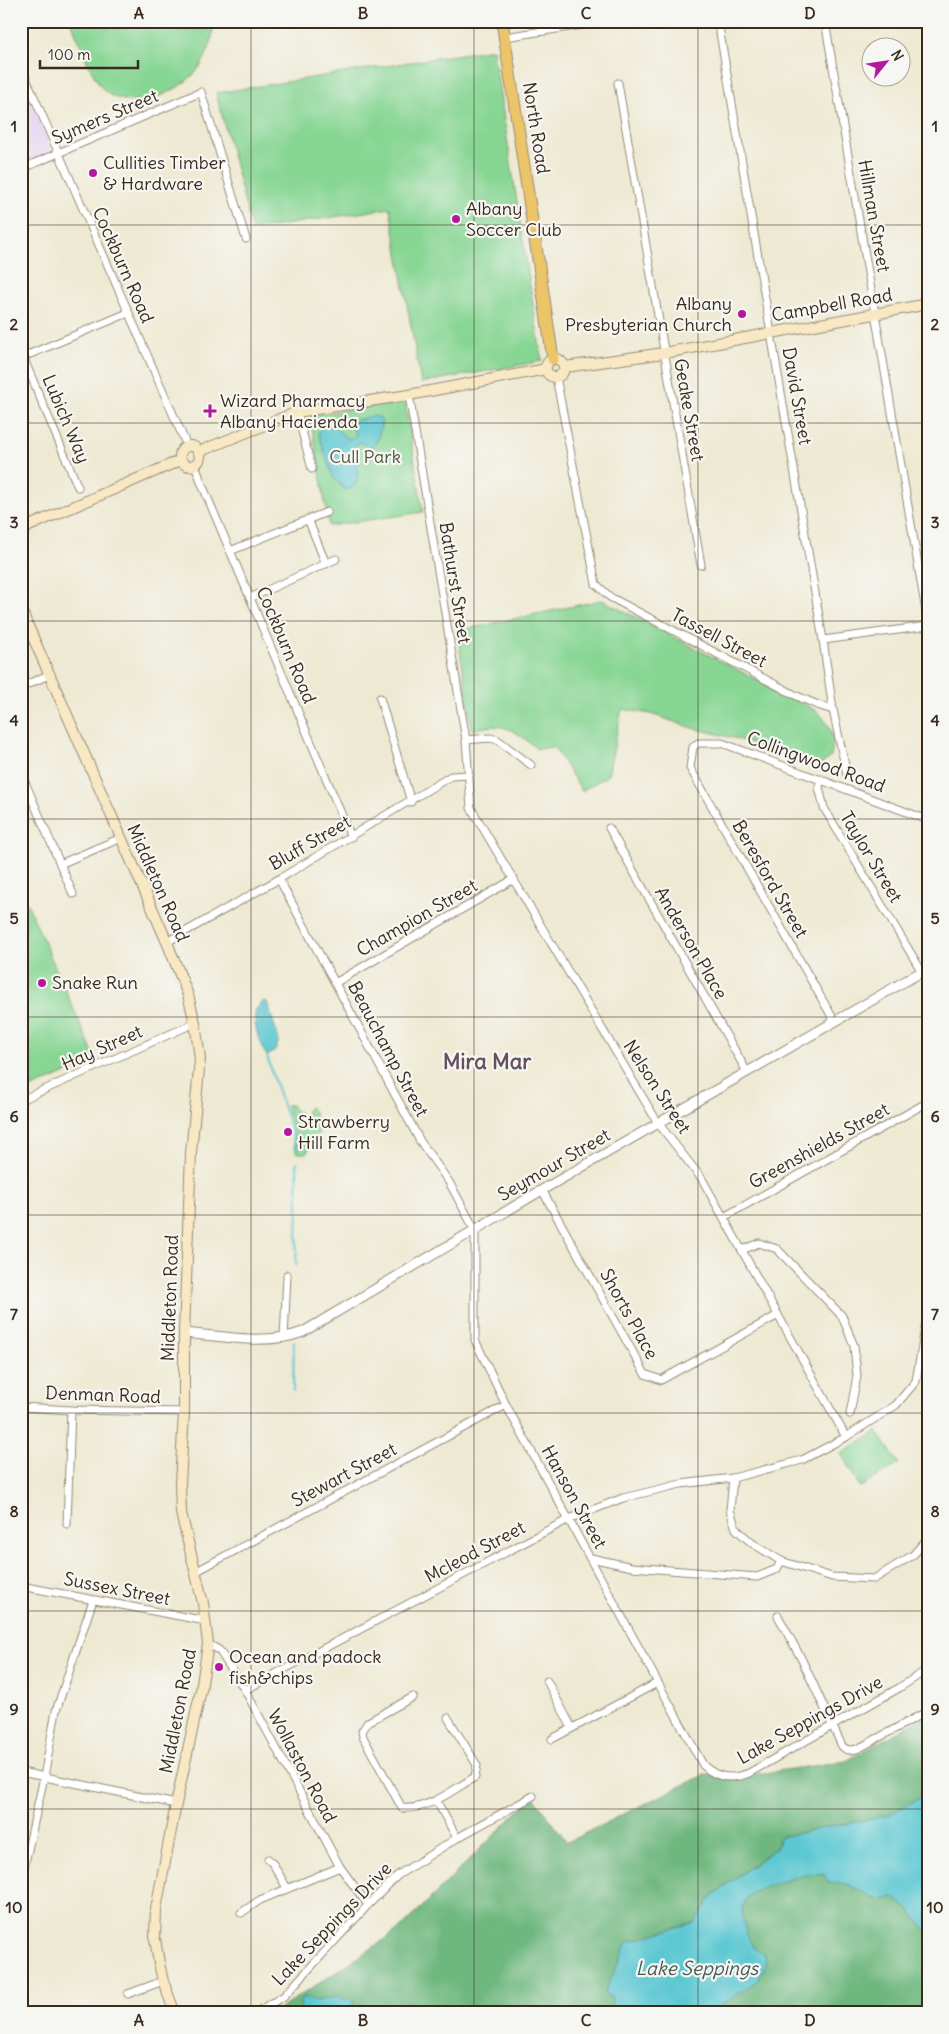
<svg xmlns="http://www.w3.org/2000/svg" width="949" height="2034" font-family="Delius,sans-serif">
	<style>
		.built { fill: #e3d3f2 }
		.green { fill: #88d694; stroke: #628059 }
		.forest { fill: #6eb77e; stroke: #54704e }
		.water { fill: #5bc8d2; stroke: #4b7978 }
		.lines { fill: none; stroke-linecap: round; stroke-linejoin: round }
		.stream { stroke: #5bc8d2; stroke-width: 2 }
		.minor-casing { stroke: #948a78; stroke-width: 9 }
		.tertiary-casing { stroke: #948a78; stroke-width: 11 }
		.secondary-casing { stroke: #948a78; stroke-width: 12 }
		.primary-casing { stroke: #948a78; stroke-width: 13 }
		.minor { stroke: #fff; stroke-width: 7 }
		.tertiary { stroke: #fff; stroke-width: 9 }
		.secondary { stroke: #f8e8c3; stroke-width: 10 }
		.primary { stroke: #edc569; stroke-width: 11 }
		.grid { fill: none; stroke: #3b2a1e; stroke-width: 1; stroke-opacity: 0.55 }
		.poi-dot { fill: #b5179e; stroke: #f6f6f2; stroke-width: 2 }
		.labels { text-anchor: middle; stroke-width: 4.5; stroke-linejoin: round; paint-order: stroke }
		.street-label { font-size: 18px; fill: #3b2a1e; stroke: #f6f6f2 }
		.poi-label { font-size: 18px; fill: #3b2a1e; stroke: #f6f6f2; text-anchor: start }
		.park-label { font-size: 18px; fill: #4e553c; stroke: #f6f6f2 }
		.water-label { font-size: 19px; font-style: italic; fill: #455954; stroke: #f6f6f2 }
		.district-label { font-size: 22px; font-weight: bold; fill: #68505d; stroke: #f6f6f2 }
		.neatline { fill: none; stroke: #3b2a1e; stroke-width: 2 }
		.grid-label { font-size: 16px; text-anchor: middle; font-weight: bold; fill: #3b2a1e }
	</style>
	<rect width="100%" height="100%" fill="#f6f6f2"/>
	<filter id="ink" filterUnits="userSpaceOnUse"><feTurbulence type="fractalNoise" baseFrequency=".02" numOctaves="2"/><feDisplacementMap in="SourceGraphic" scale="10" xChannelSelector="R" yChannelSelector="G"/><feConvolveMatrix kernelMatrix="1 2 1 2 8 2 1 2 1" color-interpolation-filters="sRGB"/></filter>
	<filter id="wash" filterUnits="userSpaceOnUse"><feTurbulence type="fractalNoise" baseFrequency=".0096" numOctaves="4" result="noise"/><feDisplacementMap in="SourceGraphic" scale="20" xChannelSelector="R" yChannelSelector="G"/><feGaussianBlur stdDeviation="1.12" result="paint"/><feColorMatrix in="noise" values="0 0 0 0 0 0 0 0 0 0 0 0 0 0 0 0 0 1.4 0 .05"/><feComposite in="paint" operator="in"/></filter>
	<g filter="url(#wash)">
		<rect width="100%" height="100%" fill="#eee9d2"/>
		<polygon class="built" points="21,75 52,148 49,155 21,167"/>
		<g class="green">
			<path d="M 71,21 L 213,21 C 215,38 206,61 194,74 C 174,95 133,111 107,93 C 93,82 78,39 71,21 Z"/>
			<polygon points="493,49 542,361 421,383 390,208 252,230 216,93"/>
			<polygon points="405,402 423,512 329,526 310,415"/>
			<path d="M 602,600 L 817,711 C 831,727 836,735 831,756 L 821,765 L 808,762 L 734,738 L 693,728 L 651,714 L 622,709 L 608,775 L 582,791 L 554,747 L 537,749 C 514,729 503,721 472,730 L 457,631 Z"/>
			<polygon points="27,903 96,1060 21,1093 21,907"/>
			<polygon points="286,1105 291,1105 295,1111 301,1113 302,1124 306,1128 308,1125 306,1110 310,1107 314,1112 319,1133 312,1141 307,1153 298,1153 294,1132"/>
			<polygon points="877,1431 899,1464 860,1487 841,1454"/>
		</g>
		<g class="forest">
			<polygon points="928,1715 928,1793 889,1815 780,1837 777,1846 712,1896 695,1922 628,1942 604,1993 612,1998 611,2013 274,2013 399,1930 533,1796 567,1842 704,1775 737,1777 846,1761"/>
			<path d="M 812,1872 L 824,1874 L 828,1882 L 847,1884 L 875,1899 L 893,1897 L 911,1911 L 928,1933 L 928,2013 L 710,2013 L 758,1980 L 764,1955 C 749,1944 749,1942 743,1924 C 731,1887 787,1880 812,1872 Z"/>
		</g>
		<g class="water">
			<polygon points="372,416 379,417 382,421 377,442 369,448 361,442 356,445 354,448 359,458 357,483 351,489 345,490 333,477 318,433 322,427 332,426 349,439 356,436 352,427 353,421"/>
			<path d="M 264,1001 L 267,1002 L 279,1040 L 275,1051 L 267,1056 C 260,1046 252,1023 256,1010 C 257,1007 261,1004 264,1001 Z"/>
			<path d="M 928,1793 L 928,1933 L 911,1911 L 893,1897 L 875,1899 L 847,1884 L 828,1882 L 824,1874 C 809,1872 797,1877 783,1881 C 756,1889 734,1895 745,1928 C 750,1943 751,1946 765,1955 L 766,1965 L 758,1980 L 710,2013 L 611,2013 L 612,1998 L 604,1993 L 628,1942 L 695,1922 L 712,1896 L 777,1847 L 780,1837 L 889,1815 Z"/>
			<polygon points="338,1996 344,1999 353,1999 353,2010 336,2013 297,2013 301,2007 300,2002 304,1997 317,2001"/>
		</g>
		<g class="lines">
			<g class="stream">
				<path d="M 267,1056 C 275,1088 290,1118 296,1151"/>
				<polyline points="296,1266 298,1210 297,1162"/>
				<polyline points="293,1391 294,1341"/>
			</g>
		</g>
	</g>
	<g filter="url(#ink)">
		<g class="lines">
			<defs>
				<g id="minor">
					<polyline points="718,21 823,640 833,710 847,775"/>
					<polyline points="825,21 928,623"/>
					<polyline points="505,37 608,21"/>
					<polyline points="21,67 187,446"/>
					<polyline points="618,83 701,565"/>
					<polyline points="21,169 201,92 246,239"/>
					<polyline points="556,377 596,584 610,597 797,696 820,706 833,710"/>
					<polyline points="409,395 466,740 471,808 658,1123 702,1179 846,1437"/>
					<polyline points="297,412 312,469"/>
					<polyline points="195,464 201,482 351,837"/>
					<polyline points="78,487 23,357 128,313"/>
					<polyline points="308,519 326,564"/>
					<polyline points="230,551 327,512"/>
					<polyline points="250,598 336,559"/>
					<polyline points="823,640 928,626"/>
					<polyline points="21,687 51,674"/>
					<polyline points="380,698 411,802"/>
					<polyline points="466,740 490,738 498,740 531,765"/>
					<polyline points="21,773 73,894"/>
					<polyline points="821,779 819,787 824,808 922,972"/>
					<polyline points="609,828 747,1072"/>
					<polyline points="60,864 121,838"/>
					<path d="M 279,879 L 420,1141 L 449,1182 L 475,1230 L 475,1340 L 506,1405 L 703,1765 C 716,1778 732,1780 749,1773 L 899,1688 L 928,1669"/>
					<polyline points="167,942 279,879 451,776 469,775"/>
					<polyline points="335,983 514,879"/>
					<polyline points="835,1022 690,768 693,747 698,743 722,743 928,820"/>
					<polyline points="21,1100 195,1023"/>
					<polyline points="542,1190 645,1374 661,1380 778,1315"/>
					<polyline points="724,1217 928,1102"/>
					<polyline points="742,1250 759,1243 777,1249 842,1316 854,1346 857,1376 850,1414"/>
					<polyline points="928,1311 916,1381 896,1405 846,1437 802,1460 733,1478 730,1510 736,1529 752,1543 781,1561 832,1577 874,1579 913,1555 928,1538"/>
					<polyline points="284,1338 287,1275"/>
					<polyline points="21,1407 71,1410 184,1412"/>
					<polyline points="67,1524 71,1410"/>
					<polyline points="591,1558 632,1567 757,1577 777,1569 781,1561"/>
					<polyline points="197,1571 506,1405"/>
					<polyline points="21,1586 206,1621"/>
					<path d="M 778,1616 L 802,1660 L 842,1746 C 848,1753 856,1750 863,1746 L 928,1711"/>
					<polyline points="208,1644 219,1650 245,1690 340,1867 368,1905"/>
					<polyline points="547,1681 572,1728"/>
					<polyline points="245,1690 569,1519 623,1498 681,1484 733,1478"/>
					<path d="M 413,1697 L 368,1722 L 362,1731 L 363,1737 L 402,1808 C 427,1811 454,1789 475,1777 L 477,1765 L 448,1718"/>
					<polyline points="552,1739 657,1683"/>
					<polyline points="21,1772 176,1804"/>
					<polyline points="436,1800 457,1838"/>
					<polyline points="268,1859 273,1864 287,1888"/>
					<polyline points="21,1881 44,1777 56,1711 93,1600"/>
					<polyline points="241,1913 260,1900 340,1867"/>
					<polyline points="128,1994 163,1981"/>
					<polyline points="255,2013 284,1996 368,1905 398,1875 457,1838 533,1796"/>
				</g>
				<path id="tertiary" d="M 184,1333 C 222,1336 266,1346 303,1332 L 542,1190 L 928,968"/>
				<g id="secondary">
					<circle cx="555" cy="368" r="9"/>
					<polyline points="565,367 664,353 928,304"/>
					<circle cx="190" cy="456" r="10"/>
					<polyline points="198,452 297,412 409,395 546,369"/>
					<polyline points="21,532 29,526 181,460"/>
					<polyline points="21,610 167,942 188,995 195,1023 200,1059 191,1153 184,1333 184,1412 180,1484 181,1513 203,1603 208,1644 201,1690 176,1804 156,1909 155,1939 159,1963 163,1981 175,2013"/>
				</g>
				<polyline id="primary" points="502,21 553,359"/>
			</defs>
			<use href="#minor" class="minor-casing"/>
			<use href="#tertiary" class="tertiary-casing"/>
			<use href="#secondary" class="secondary-casing"/>
			<use href="#primary" class="primary-casing"/>
			<use href="#minor" class="minor"/>
			<use href="#tertiary" class="tertiary"/>
			<use href="#secondary" class="secondary"/>
			<use href="#primary" class="primary"/>
		</g>
	</g>
	<path class="grid" d="M 251,21 L 251,2013M 474,21 L 474,2013M 698,21 L 698,2013M 21,225 L 928,225M 21,423 L 928,423M 21,621 L 928,621M 21,819 L 928,819M 21,1017 L 928,1017M 21,1215 L 928,1215M 21,1413 L 928,1413M 21,1611 L 928,1611M 21,1809 L 928,1809"/>
	<g class="poi-dot">
		<circle cx="93" cy="173" r="5"/>
		<circle cx="456" cy="219" r="5"/>
		<circle cx="742" cy="314" r="5"/>
		<path d="M207.5 403.5h5v5h5v5h-5v5h-5v-5h-5v-5h5z"/>
		<circle cx="42" cy="983" r="5"/>
		<circle cx="288" cy="1132" r="5"/>
		<circle cx="219" cy="1667" r="5"/>
	</g>
	<g class="labels">
		<g class="street-label">
			<text transform="translate(105 117) rotate(-23)" y="6">Symers Street</text>
			<text transform="translate(536 128) rotate(81)" y="6">North Road</text>
			<text transform="translate(874 216) rotate(80)" y="6">Hillman Street</text>
			<text transform="translate(123 265) rotate(66)" y="6">Cockburn Road</text>
			<text transform="translate(832 305) rotate(-10)" y="6">Campbell Road</text>
			<text transform="translate(797 396) rotate(80)" y="6">David Street</text>
			<text transform="translate(689 410) rotate(80)" y="6">Geake Street</text>
			<text transform="translate(66 419) rotate(67)" y="6">Lubich Way</text>
			<text transform="translate(455 583) rotate(81)" y="6">Bathurst Street</text>
			<text transform="translate(719 638) rotate(28)" y="6">Tassell Street</text>
			<text transform="translate(286 645) rotate(67)" y="6">Cockburn Road</text>
			<text transform="translate(816 762) rotate(20)" y="6">Collingwood Road</text>
			<text transform="translate(310 843) rotate(-30)" y="6">Bluff Street</text>
			<text transform="translate(871 857) rotate(59)" y="6">Taylor Street</text>
			<text transform="translate(770 879) rotate(60)" y="6">Beresford Street</text>
			<text transform="translate(158 883) rotate(66)" y="6">Middleton Road</text>
			<text transform="translate(417 918) rotate(-30)" y="6">Champion Street</text>
			<text transform="translate(691 943) rotate(60)" y="6">Anderson Place</text>
			<text transform="translate(102 1048) rotate(-24)" y="6">Hay Street</text>
			<text transform="translate(388 1049) rotate(62)" y="6">Beauchamp Street</text>
			<text transform="translate(657 1087) rotate(57)" y="6">Nelson Street</text>
			<text transform="translate(819 1146) rotate(-29)" y="6">Greenshields Street</text>
			<text transform="translate(554 1165) rotate(-30)" y="6">Seymour Street</text>
			<text transform="translate(170 1298) rotate(-88)" y="6">Middleton Road</text>
			<text transform="translate(629 1314) rotate(61)" y="6">Shorts Place</text>
			<text transform="translate(103 1395) rotate(2)" y="6">Denman Road</text>
			<text transform="translate(344 1475) rotate(-28)" y="6">Stewart Street</text>
			<text transform="translate(574 1497) rotate(61)" y="6">Hanson Street</text>
			<text transform="translate(475 1552) rotate(-28)" y="6">Mcleod Street</text>
			<text transform="translate(117 1589) rotate(11)" y="6">Sussex Street</text>
			<text transform="translate(178 1711) rotate(-79)" y="6">Middleton Road</text>
			<text transform="translate(810 1720) rotate(-29)" y="6">Lake Seppings Drive</text>
			<text transform="translate(302 1766) rotate(62)" y="6">Wollaston Road</text>
			<text transform="translate(332 1924) rotate(-46)" y="6">Lake Seppings Drive</text>
		</g>
		<g class="poi-label">
			<text x="103" y="169">Cullities Timber<tspan x="103" dy="21">&amp; Hardware</tspan></text>
			<text x="466" y="215">Albany<tspan x="466" dy="21">Soccer Club</tspan></text>
			<text x="732" y="310" text-anchor="end">Albany<tspan x="732" dy="21">Presbyterian Church</tspan></text>
			<text x="220" y="407">Wizard Pharmacy<tspan x="220" dy="21">Albany Hacienda</tspan></text>
			<text x="52" y="989">Snake Run</text>
			<text x="298" y="1128">Strawberry<tspan x="298" dy="21">Hill Farm</tspan></text>
			<text x="229" y="1663">Ocean and padock<tspan x="229" dy="21">fish&amp;chips</tspan></text>
		</g>
		<g class="park-label">
			<text x="365" y="463">Cull Park</text>
		</g>
		<g class="water-label">
			<text x="697" y="1975">Lake Seppings</text>
		</g>
		<g class="district-label">
			<text x="487" y="1069">Mira Mar</text>
		</g>
	</g>
	<rect width="949" height="2034" fill="none" stroke="#f6f6f2" stroke-width="55"/>
	<g transform="translate(886 62) rotate(60)"><circle r="24" fill="#f6f6f2" stroke="#aba49d"/>
	<path d="M0-4L9 19L0 12L-9 19Z" fill="#b5179e"/>
	<text y="-8" font-size="14" font-weight="bold" text-anchor="middle" fill="#3b2a1e">N</text>
	</g>
	<path d="M40 60v8h98v-8" fill="none" stroke="#3b2a1e" stroke-width="2.5"/>
	<text x="48" y="60" font-size="15" fill="#3b2a1e" stroke="#f6f6f2" stroke-width="4" paint-order="stroke">100 m</text>
	<rect x="28" y="28" width="894" height="1978" class="neatline"/>
	<g class="grid-label">
		<text x="139" y="19">A</text>
		<text x="363" y="19">B</text>
		<text x="586" y="19">C</text>
		<text x="810" y="19">D</text>
		<text x="14" y="132">1</text>
		<text x="935" y="132">1</text>
		<text x="14" y="330">2</text>
		<text x="935" y="330">2</text>
		<text x="14" y="528">3</text>
		<text x="935" y="528">3</text>
		<text x="14" y="726">4</text>
		<text x="935" y="726">4</text>
		<text x="14" y="924">5</text>
		<text x="935" y="924">5</text>
		<text x="14" y="1122">6</text>
		<text x="935" y="1122">6</text>
		<text x="14" y="1320">7</text>
		<text x="935" y="1320">7</text>
		<text x="14" y="1517">8</text>
		<text x="935" y="1517">8</text>
		<text x="14" y="1715">9</text>
		<text x="935" y="1715">9</text>
		<text x="14" y="1913">10</text>
		<text x="935" y="1913">10</text>
		<text x="139" y="2026">A</text>
		<text x="363" y="2026">B</text>
		<text x="586" y="2026">C</text>
		<text x="810" y="2026">D</text>
	</g>
</svg>
